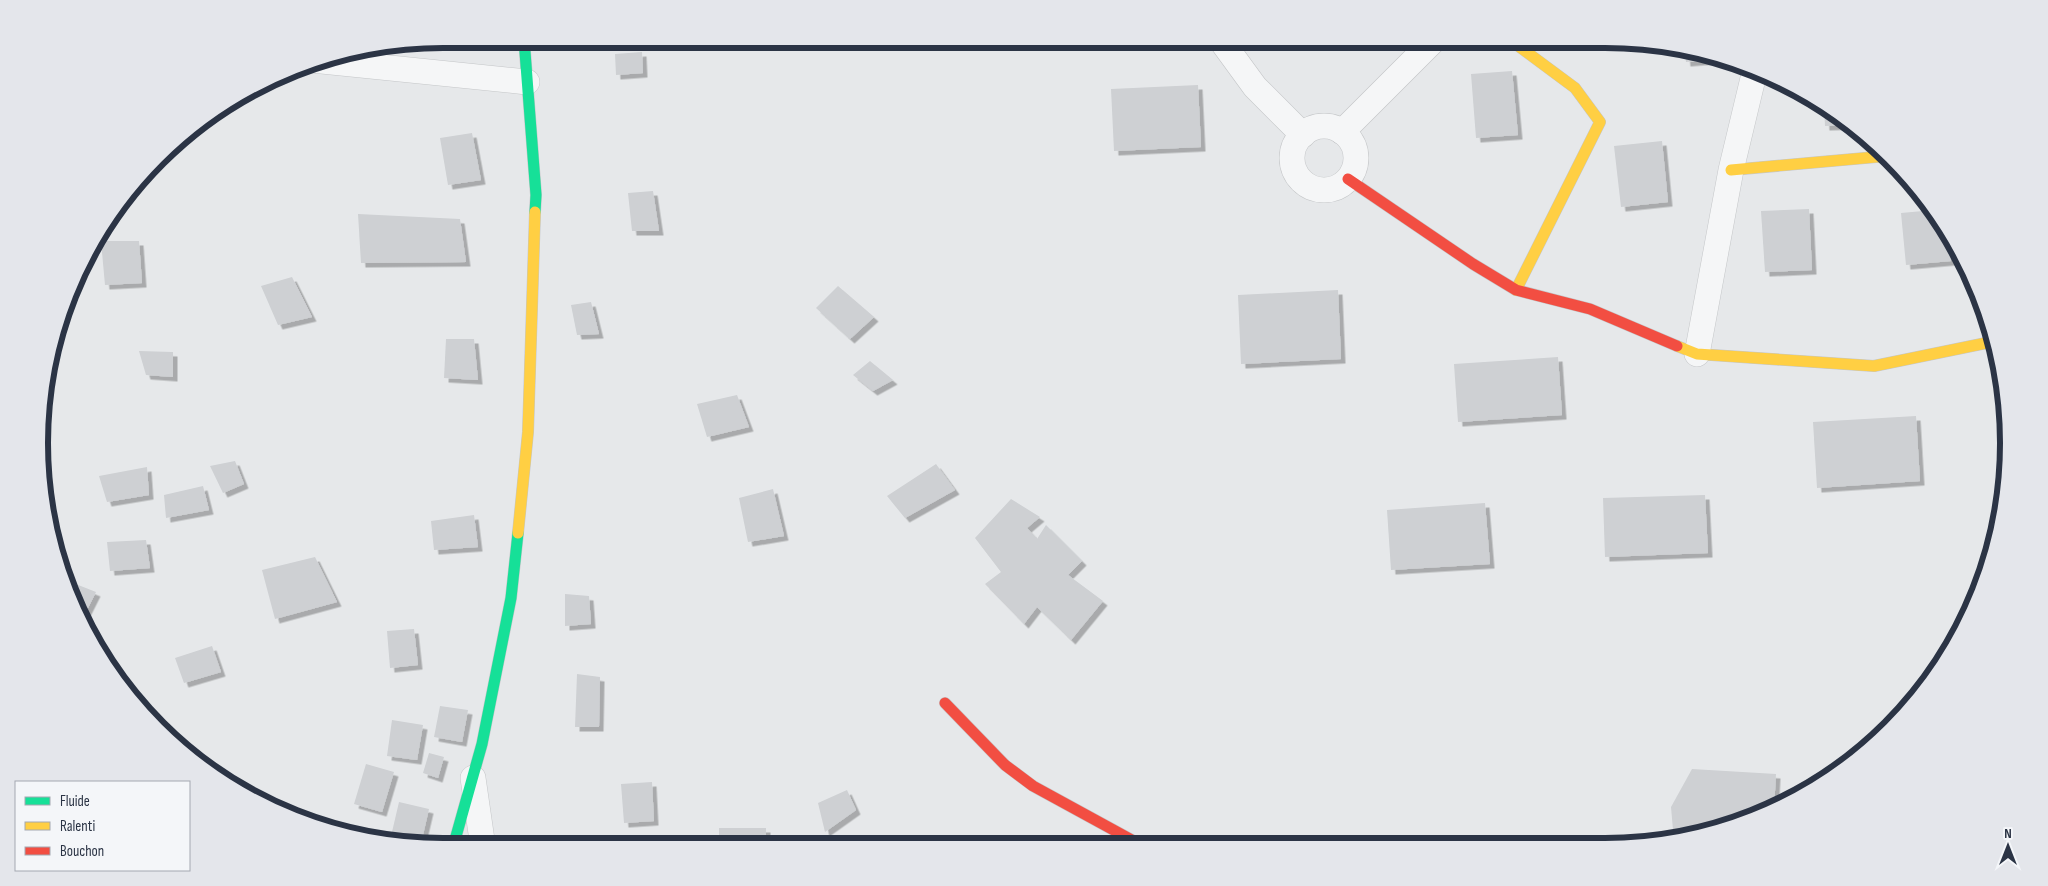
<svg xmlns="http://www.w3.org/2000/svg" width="2048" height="886" font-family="'Sofia Sans Condensed',sans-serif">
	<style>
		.building { fill: #ced0d3; filter: url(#shadow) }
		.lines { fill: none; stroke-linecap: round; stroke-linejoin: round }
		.street-casing { stroke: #c4c6c8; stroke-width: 26 }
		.fast-casing { stroke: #c4c6c8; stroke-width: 12 }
		.slow-casing { stroke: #c4c6c8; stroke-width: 12 }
		.jam-casing { stroke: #c4c6c8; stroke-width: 12 }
		.street { stroke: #f5f6f7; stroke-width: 25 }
		.fast { stroke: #16e098; stroke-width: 11 }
		.slow { stroke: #ffcf43; stroke-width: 11 }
		.jam { stroke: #f24e42; stroke-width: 11 }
		.rim { fill: none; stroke: #2b3445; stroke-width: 6 }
	</style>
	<defs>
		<filter id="shadow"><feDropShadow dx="4.5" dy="4.5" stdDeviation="0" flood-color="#0004"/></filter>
	</defs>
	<rect width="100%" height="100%" fill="#e6e8ea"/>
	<g class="building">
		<polygon points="755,39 810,39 810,40 755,43"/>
		<polygon points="642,52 643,73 616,75 615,54"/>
		<polygon points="1685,52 1723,58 1723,59 1686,62"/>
		<polygon points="1512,71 1518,135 1476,138 1471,74"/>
		<polygon points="1198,85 1201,147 1114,151 1111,89"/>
		<polygon points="1824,105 1852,125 1825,126"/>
		<polygon points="472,133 481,180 448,185 440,138"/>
		<polygon points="1662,141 1668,202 1621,207 1614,146"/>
		<polygon points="653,191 659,231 632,231 628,193"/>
		<polygon points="1809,209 1812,270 1765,272 1761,211"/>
		<polygon points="1934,210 1948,233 1951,261 1906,265 1901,213"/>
		<polygon points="358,214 460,219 466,262 361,263"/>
		<polygon points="101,241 139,241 142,283 105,285"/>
		<polygon points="292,277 312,317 278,325 261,286"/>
		<polygon points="838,286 874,317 850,339 816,308"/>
		<polygon points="1338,290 1341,359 1241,364 1238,295"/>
		<polygon points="591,302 599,334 577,335 571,305"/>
		<polygon points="446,339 474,339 478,380 444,378"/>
		<polygon points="139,351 173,352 173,377 146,375"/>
		<polygon points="1558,357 1562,415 1458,422 1454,364"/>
		<polygon points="870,361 893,380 873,391 853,375"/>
		<polygon points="737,395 749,427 707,437 697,404"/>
		<polygon points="1916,416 1920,481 1817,488 1813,422"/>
		<polygon points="235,461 244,484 223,493 210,466"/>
		<polygon points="936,464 955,490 905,518 887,496"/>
		<polygon points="147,467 149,495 107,502 99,476"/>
		<polygon points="203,486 209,510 166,518 164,495"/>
		<polygon points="773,489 784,536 748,542 739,498"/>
		<polygon points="1705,495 1708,553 1605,557 1603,498"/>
		<polygon points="1011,499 1040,517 1027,528 1037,539 1046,525 1082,561 1068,575 1103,601 1071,640 1037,607 1024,624 985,584 1001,572 975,538"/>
		<polygon points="1485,503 1490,564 1391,570 1387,510"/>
		<polygon points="474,515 478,547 434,550 431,521"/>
		<polygon points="146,540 150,568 110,571 107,542"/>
		<polygon points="315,557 337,602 275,619 262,570"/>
		<polygon points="63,579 96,592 84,616 79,614"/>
		<polygon points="565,594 589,596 591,624 565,626"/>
		<polygon points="414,629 418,665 390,668 387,631"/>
		<polygon points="212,646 221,672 184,683 175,658"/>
		<polygon points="577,674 600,677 599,727 575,727"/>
		<polygon points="440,706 468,710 462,742 434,737"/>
		<polygon points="392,720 423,725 417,760 387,756"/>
		<polygon points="429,753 444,757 438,778 423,773"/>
		<polygon points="366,764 394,772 382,812 354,804"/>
		<polygon points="1692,769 1776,774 1774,809 1695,833 1673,830 1671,807"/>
		<polygon points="652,782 654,821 624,823 621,784"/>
		<polygon points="847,790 856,810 825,832 818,803"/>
		<polygon points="399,802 429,809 422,839 392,832"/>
		<polygon points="719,828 766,828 766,846 719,844"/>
	</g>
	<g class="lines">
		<defs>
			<g id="street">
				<polyline points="1220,39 1255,87 1303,135"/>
				<polyline points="312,60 527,82"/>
				<circle cx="1324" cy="158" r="32"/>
				<polyline points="1342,132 1435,39"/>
				<polyline points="1697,354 1731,170 1755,70"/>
				<polyline points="473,778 483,847"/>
			</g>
			<g id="fast">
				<polyline points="524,39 536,195 535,212"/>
				<polyline points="453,847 482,744 511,598 518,533"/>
			</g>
			<g id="slow">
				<polyline points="1509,39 1575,88 1600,122 1516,290"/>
				<polyline points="1731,170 1887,156"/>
				<polyline points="1677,346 1697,354 1874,366 1996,341"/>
				<polyline points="518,533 528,432 535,212"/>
			</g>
			<g id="jam">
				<polyline points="1348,179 1473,264 1516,290 1590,309 1677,346"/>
				<polyline points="945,703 1005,765 1033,786 1141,845"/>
			</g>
		</defs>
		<use href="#street" class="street-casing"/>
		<use href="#fast" class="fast-casing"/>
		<use href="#slow" class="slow-casing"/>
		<use href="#jam" class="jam-casing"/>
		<use href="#street" class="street"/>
		<use href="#fast" class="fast"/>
		<use href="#slow" class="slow"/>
		<use href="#jam" class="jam"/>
	</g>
	<path d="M0 0H2048V886H0ZM443 48H1605A395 395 0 0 1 2000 443V443A395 395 0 0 1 1605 838H443A395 395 0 0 1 48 443V443A395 395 0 0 1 443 48Z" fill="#e4e6eb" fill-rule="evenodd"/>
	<path class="rim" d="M443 48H1605A395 395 0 0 1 2000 443V443A395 395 0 0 1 1605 838H443A395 395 0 0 1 48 443V443A395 395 0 0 1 443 48Z"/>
	<rect x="15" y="781" width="175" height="90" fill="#f4f6f9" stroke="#a4a8b1"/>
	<rect x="25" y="797" width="25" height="8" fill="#16e098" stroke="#a4a8b1"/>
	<text x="60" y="806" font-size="15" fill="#2b3445">Fluide</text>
	<rect x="25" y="822" width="25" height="8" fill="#ffcf43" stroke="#a4a8b1"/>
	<text x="60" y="831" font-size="15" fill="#2b3445">Ralenti</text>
	<rect x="25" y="847" width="25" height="8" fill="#f24e42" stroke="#a4a8b1"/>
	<text x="60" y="856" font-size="15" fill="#2b3445">Bouchon</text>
	<g transform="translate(2008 846)" stroke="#f4f6f9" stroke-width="4" paint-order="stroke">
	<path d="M0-4L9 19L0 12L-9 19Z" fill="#2b3445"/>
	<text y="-8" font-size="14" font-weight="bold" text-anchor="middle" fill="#2b3445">N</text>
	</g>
</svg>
